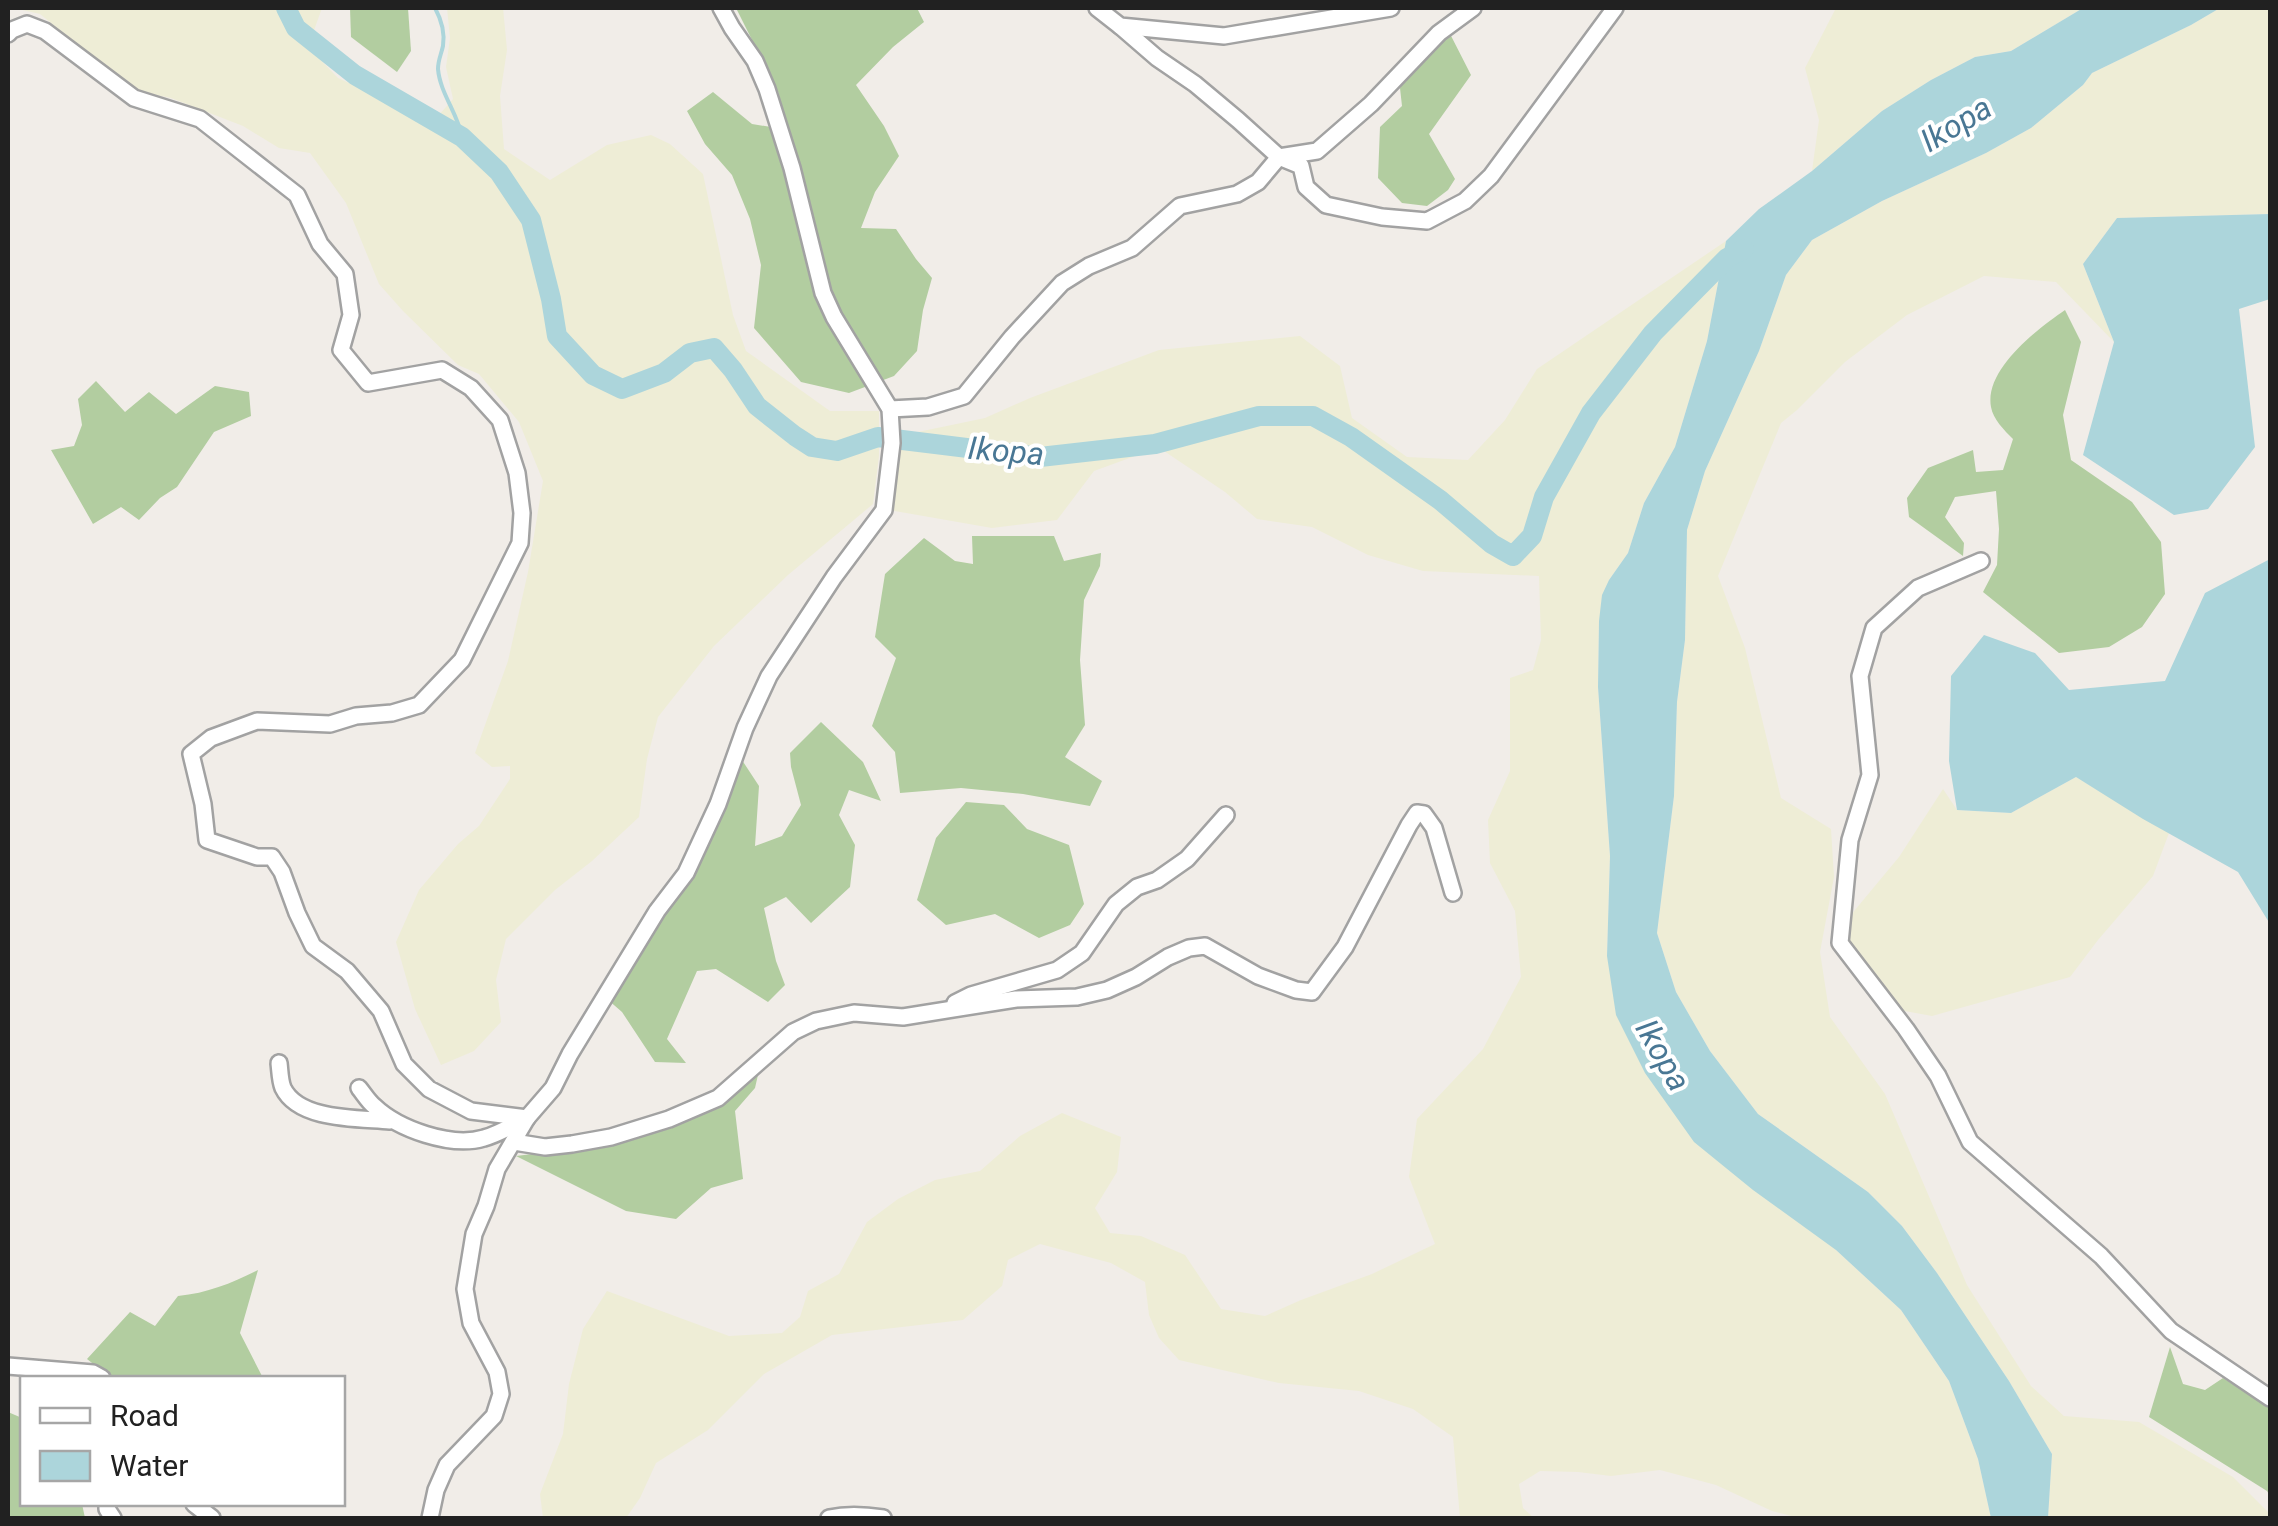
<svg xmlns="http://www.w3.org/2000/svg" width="2278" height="1526" font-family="Roboto,sans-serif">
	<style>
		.farmland { fill: #eeedd6 }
		.forest { fill: #b2cda0 }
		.water { fill: #acd5db }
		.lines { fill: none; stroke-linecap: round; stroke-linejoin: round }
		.stream { stroke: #acd5db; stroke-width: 4 }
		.river { stroke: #acd5db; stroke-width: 20 }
		.minor-casing { stroke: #a2a2a2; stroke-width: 20 }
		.minor { stroke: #fff; stroke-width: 15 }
		.labels { text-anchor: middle; stroke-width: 8; stroke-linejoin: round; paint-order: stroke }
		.water-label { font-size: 32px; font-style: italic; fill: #497794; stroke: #fff }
	</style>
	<rect width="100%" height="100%" fill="#f1ede8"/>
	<g class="farmland">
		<polygon points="14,8 322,8 308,47 338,78 404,108 438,116 453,99 446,67 450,38 447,8 503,8 507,50 500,96 504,149 550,180 607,145 651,135 670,144 703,174 733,315 746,351 830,411 879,411 879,456 873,504 788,575 714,646 658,717 647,759 639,817 592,861 555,890 506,939 496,980 501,1022 474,1051 441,1065 415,1009 396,942 419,890 458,844 479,826 510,779 510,766 492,767 475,753 508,661 528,572 543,481 519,422 479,374 458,365 403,311 379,284 346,203 310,153 279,148 243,126 171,98 133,90 40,14"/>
		<polygon points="1836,8 2083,8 2011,51 1975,57 1931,80 1882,111 1812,171 1819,120 1805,68"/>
		<polygon points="2220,8 2270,8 2270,214 2117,218 2083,264 2114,342 2056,282 1984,276 1907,315 1845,362 1797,410 1781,423 1718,576 1745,648 1781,798 1831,829 1834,877 1820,952 1830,1017 1885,1094 1967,1285 2031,1386 2064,1416 2139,1422 2233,1477 2270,1514 2270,1518 2048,1518 2052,1454 2009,1381 1937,1273 1902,1226 1868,1192 1758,1114 1710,1051 1676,992 1657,933 1674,796 1677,702 1685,640 1687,530 1705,471 1759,351 1786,275 1812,240 1882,201 1986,153 2031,128 2083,85 2092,73 2191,25"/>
		<polygon points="1726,241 1707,341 1675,447 1644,503 1628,553 1609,580 1599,621 1598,687 1610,856 1607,956 1836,1250 1901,1310 1949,1381 1978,1459 1991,1518 1799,1518 1772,1511 1716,1485 1660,1470 1611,1476 1578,1472 1540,1471 1519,1484 1523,1508 1534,1518 1460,1518 1453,1437 1413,1409 1359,1391 1279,1383 1179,1360 1159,1338 1149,1315 1145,1282 1111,1263 1040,1244 1008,1260 1002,1286 963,1320 832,1335 764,1374 708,1430 656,1463 640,1498 626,1518 543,1518 540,1494 563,1434 569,1384 583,1329 607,1291 729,1336 782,1333 800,1317 808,1291 839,1274 867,1222 898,1199 935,1180 980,1171 1020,1136 1062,1113 1121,1137 1117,1172 1095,1208 1110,1233 1141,1236 1185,1255 1221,1309 1265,1316 1301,1300 1372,1274 1435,1244 1409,1177 1417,1119 1483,1049 1521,977 1515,911 1490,863 1488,820 1510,771 1510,678 1533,670 1541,640 1539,576 1423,571 1368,555 1312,527 1257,519 1225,492 1164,451 1135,456 1094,471 1057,520 992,528 889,510 894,437 985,418 1030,398 1159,350 1300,336 1340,366 1352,418 1407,457 1468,460 1505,420 1537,369"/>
		<polygon points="2076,777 2169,833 2153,876 2098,940 2070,977 1932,1016 1883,1007 1847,959 1845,922 1899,857 1943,789 1957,810 2011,813"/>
	</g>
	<g class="forest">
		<polygon points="350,8 408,8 411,51 397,72 351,37"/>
		<polygon points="736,8 917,8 924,22 893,47 856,85 884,126 899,156 875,192 861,228 896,229 916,259 932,278 923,310 917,351 894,376 849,393 801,382 754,328 761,265 750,219 732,175 705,144 687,111 713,92 752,124 783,129 779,94"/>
		<polygon points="1447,28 1471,75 1429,134 1455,179 1448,190 1427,206 1402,203 1378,178 1380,127 1402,106 1400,88 1424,35"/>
		<path d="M 2065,310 L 2081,342 L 2063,415 L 2071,460 L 2132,502 L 2161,542 L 2165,594 L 2142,627 L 2109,647 L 2059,653 L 1983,592 L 1997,565 L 1999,529 L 1996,491 L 1955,497 L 1945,517 L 1964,543 L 1963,556 L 1909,517 L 1907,498 L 1928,468 L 1973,450 L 1976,472 L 2003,470 L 2013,439 C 2004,430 1993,419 1991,407 C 1984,369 2039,328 2065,310 Z"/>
		<polygon points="96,381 125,412 149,392 176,414 215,386 249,392 251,416 214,432 177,487 160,498 139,520 121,507 93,524 51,450 74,446 82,425 78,399"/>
		<polygon points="972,536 1054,536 1064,561 1101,553 1100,566 1084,600 1080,660 1085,725 1065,757 1102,781 1090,806 1023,794 961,788 900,793 895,752 872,726 896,658 875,637 885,574 924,538 955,561 973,564"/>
		<polygon points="821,722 863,762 881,801 849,790 839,815 855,845 850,887 811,923 786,897 764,908 776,961 785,985 768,1002 716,969 697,971 667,1039 686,1063 655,1062 622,1012 607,999 647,931 681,893 709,831 738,754 759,786 755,846 782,836 801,805 791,767 790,753"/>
		<polygon points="966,802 1004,805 1027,829 1069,845 1084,904 1070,925 1039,938 995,914 946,925 917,900 936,838"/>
		<polygon points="760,1066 755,1088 735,1111 743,1179 711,1188 676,1219 626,1211 516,1156 556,1151 693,1107"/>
		<path d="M 258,1270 L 240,1333 L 263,1378 L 111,1378 L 87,1359 L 130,1312 L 155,1326 L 178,1296 C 208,1293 232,1283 258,1270 Z"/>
		<polygon points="2170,1347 2183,1384 2205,1390 2223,1378 2270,1408 2270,1496 2267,1491 2149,1417"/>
		<polygon points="8,1412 22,1418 22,1504 82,1504 85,1518 9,1518"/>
	</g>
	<g class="water">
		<polygon points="2083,8 2220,8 2191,25 2092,73 2083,85 2031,128 1986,153 1882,201 1812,240 1786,275 1759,351 1705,471 1687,530 1685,640 1677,702 1674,796 1657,933 1676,992 1710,1051 1758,1114 1868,1192 1902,1226 1937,1273 2009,1381 2052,1454 2048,1518 1991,1518 1978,1459 1949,1381 1901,1310 1836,1250 1753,1190 1694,1142 1645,1073 1616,1015 1607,956 1610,856 1598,687 1599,621 1602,595 1609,580 1628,553 1644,503 1675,447 1707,341 1726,241 1759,209 1812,171 1882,111 1931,80 1975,57 2011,51"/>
		<polygon points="2270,214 2270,299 2239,309 2255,447 2208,509 2174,515 2083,455 2114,342 2083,264 2117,218"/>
		<polygon points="2270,559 2270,924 2238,872 2143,819 2076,777 2011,813 1957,810 1949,761 1951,676 1984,635 2035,653 2069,690 2165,681 2205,593"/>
	</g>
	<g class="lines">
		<path class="stream" d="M 435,8 C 441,19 445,33 443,46 C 441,55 438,60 438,69 C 440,93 458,114 462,137"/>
		<polyline class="river" points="286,8 296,28 355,75 462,137 499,172 531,220 551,299 557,336 593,375 622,389 664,373 690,353 714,348 733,370 757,406 795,436 812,447 837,451 878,437 1040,457 1155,444 1259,416 1313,416 1351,437 1440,500 1492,544 1513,556 1532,536 1544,497 1591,413 1653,333 1727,258 1744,249"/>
		<defs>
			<g id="minor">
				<polyline points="1097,8 1120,26 1224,36 1391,8"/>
				<polyline points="1120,26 1157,58 1195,84 1238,120 1279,157 1301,166 1306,187 1326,205 1382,217 1427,221 1465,201 1491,176 1615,8"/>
				<polyline points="8,34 12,30 27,24 45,31 134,98 200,119 297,195 320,244 345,274 351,315 341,350 368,383 442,370 471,388 500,420 517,473 522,513 520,543 462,660 419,705 392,713 356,716 330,724 257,721 211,738 191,754 203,804 207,840 257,857 272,857 282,872 297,913 313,946 347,971 381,1011 404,1064 429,1089 471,1111 527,1118"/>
				<polyline points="890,409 928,407 964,396 1012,337 1062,283 1089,266 1132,248 1180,206 1237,194 1258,182 1279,157 1317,151 1371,104 1439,33 1473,8"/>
				<polyline points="1981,561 1918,588 1874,628 1860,676 1870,775 1850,840 1840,943 1906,1029 1938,1076 1970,1142 2101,1256 2171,1331 2270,1398"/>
				<polyline points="955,1003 971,995 1057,970 1082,953 1116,904 1137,887 1157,880 1187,859 1226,815"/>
				<path d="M 279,1063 C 280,1071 280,1081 283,1088 C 299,1121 359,1118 390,1121"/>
				<path d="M 359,1088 C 364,1094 368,1101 374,1106 C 398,1129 451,1148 484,1138 C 499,1134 513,1125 527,1118"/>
				<polyline points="514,1142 545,1147 572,1144 611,1137 669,1119 718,1098 793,1032 816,1021 854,1013 903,1017 1016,999 1077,997 1107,990 1136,977 1168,957 1189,948 1205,946 1258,976 1296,990 1312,992 1345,947 1409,825 1417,813 1424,814 1434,828 1453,893"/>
				<polyline points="8,1366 93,1373 102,1378"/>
				<polyline points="107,1504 107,1509 113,1518"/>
				<polyline points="194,1504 212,1518"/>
				<polyline points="430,1518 436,1490 447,1465 494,1416 501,1394 497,1372 471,1323 465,1289 474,1234 486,1206 497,1169 527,1118 553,1088 570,1054 657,911 686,873 718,804 745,728 769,676 834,577 884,510 892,443 890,409 834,317 823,293 792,168 767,89 755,61 732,28 721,8"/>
				<path d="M 829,1518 C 848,1514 864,1515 883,1518"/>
			</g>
		</defs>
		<use href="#minor" class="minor-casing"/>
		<use href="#minor" class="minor"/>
	</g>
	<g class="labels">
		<g class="water-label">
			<text transform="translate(1956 124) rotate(-31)" y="11">Ikopa</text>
			<text transform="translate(1006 451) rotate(5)" y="11">Ikopa</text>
			<text transform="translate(1663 1055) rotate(60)" y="11">Ikopa</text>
		</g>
	</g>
	<rect width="2278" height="1526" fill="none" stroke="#212121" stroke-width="20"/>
	<rect x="20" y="1376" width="325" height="130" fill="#ffffff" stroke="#a6a6a6" stroke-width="2.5"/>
	<rect x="40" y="1408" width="50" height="15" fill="#ffffff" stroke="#a6a6a6" stroke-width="2.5"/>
	<text x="110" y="1426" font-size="30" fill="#212121">Road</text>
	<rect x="40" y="1451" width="50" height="30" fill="#acd5db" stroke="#a6a6a6" stroke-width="2.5"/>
	<text x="110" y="1476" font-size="30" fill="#212121">Water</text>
</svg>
